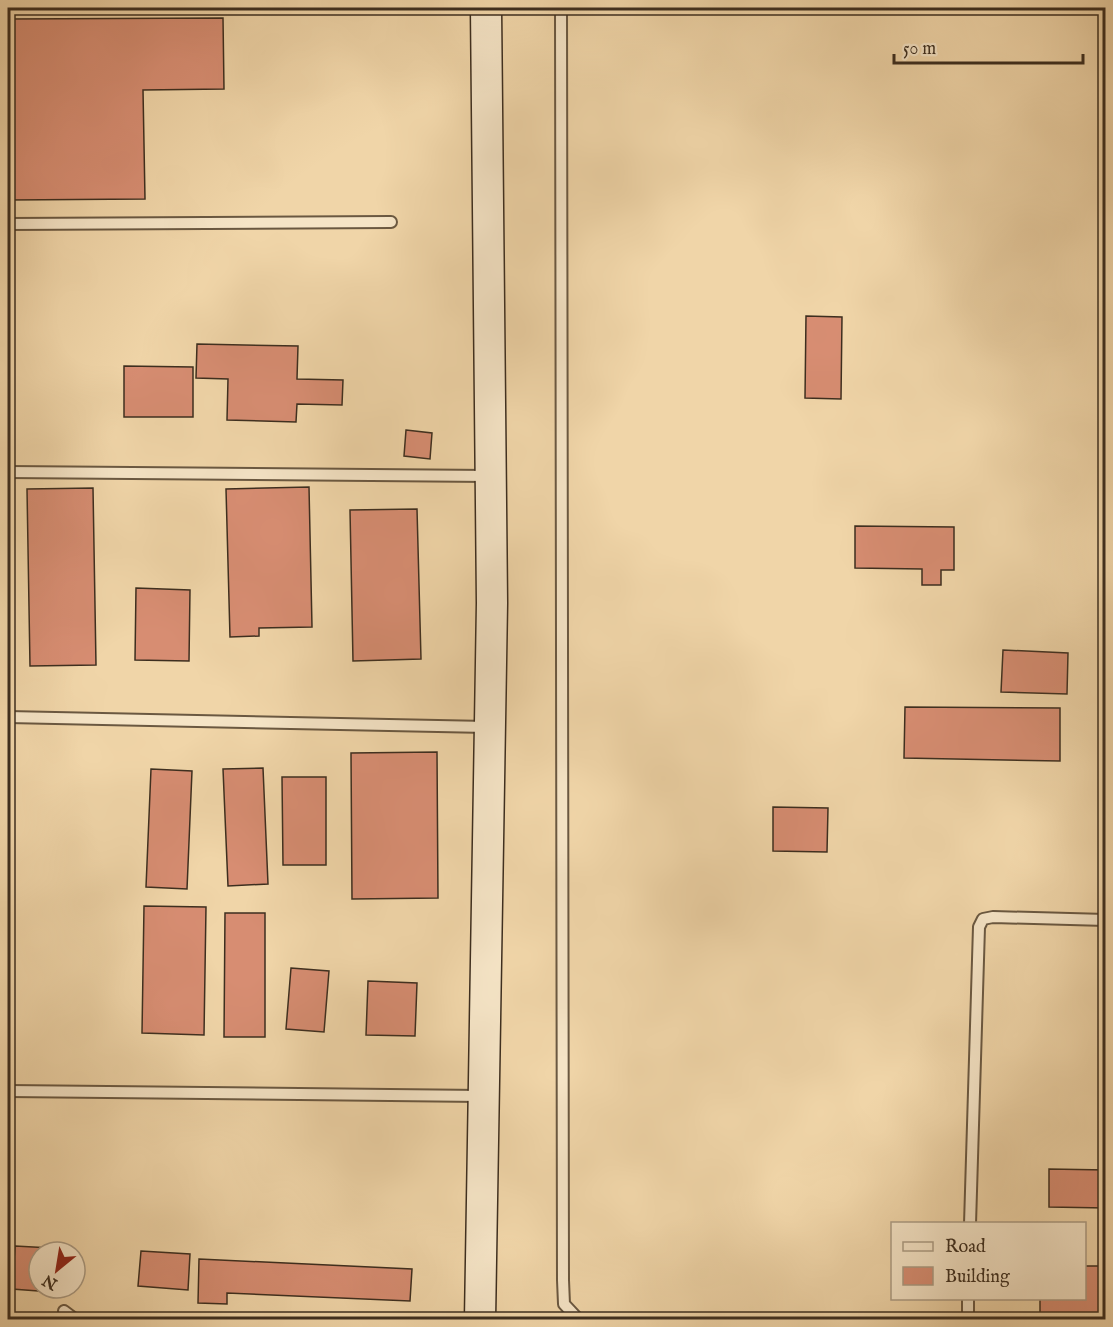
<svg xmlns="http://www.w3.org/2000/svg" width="1113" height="1327" font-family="'IM FELL English',serif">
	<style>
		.building { fill: #d78d72; stroke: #3d2e1f; stroke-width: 1.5 }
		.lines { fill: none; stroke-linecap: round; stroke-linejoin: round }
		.lane-casing { stroke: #6a5841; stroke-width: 14 }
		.secondary-casing { stroke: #3d2e1f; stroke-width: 33 }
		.lane { stroke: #f5e4c6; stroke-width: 10 }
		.secondary { stroke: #f5e4c6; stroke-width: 30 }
	</style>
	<rect width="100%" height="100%" fill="#f0d5a8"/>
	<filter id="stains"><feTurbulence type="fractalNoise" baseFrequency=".00333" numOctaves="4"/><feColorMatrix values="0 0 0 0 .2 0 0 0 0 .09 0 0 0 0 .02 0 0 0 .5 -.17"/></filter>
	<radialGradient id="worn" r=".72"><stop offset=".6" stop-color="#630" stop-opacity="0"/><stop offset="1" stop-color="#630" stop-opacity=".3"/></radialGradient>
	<g class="building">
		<polygon points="223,18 224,89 143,90 145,199 8,200 8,19"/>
		<polygon points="806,316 842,317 841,399 805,398"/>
		<polygon points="197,344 298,346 297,379 343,380 342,405 297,404 296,422 227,420 228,379 196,378"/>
		<polygon points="124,366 193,367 193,417 124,417"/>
		<polygon points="406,430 432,433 430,459 404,456"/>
		<polygon points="309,487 312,627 259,628 259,636 230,637 226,489"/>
		<polygon points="93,488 96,665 30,666 27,489"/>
		<polygon points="417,509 421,659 353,661 350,510"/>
		<polygon points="855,526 954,527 954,570 941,570 941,585 922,585 922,569 855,568"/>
		<polygon points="136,588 190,590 189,661 135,660"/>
		<polygon points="1003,650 1068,653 1067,694 1001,692"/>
		<polygon points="905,707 1060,708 1060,761 904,758"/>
		<polygon points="437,752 438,898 352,899 351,753"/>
		<polygon points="263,768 268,884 228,886 223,769"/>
		<polygon points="151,769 192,771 187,889 146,887"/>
		<polygon points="282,777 326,777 326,865 283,865"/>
		<polygon points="773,807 828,808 827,852 773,851"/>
		<polygon points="144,906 206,907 204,1035 142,1033"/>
		<polygon points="225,913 265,913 265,1037 224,1037"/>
		<polygon points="291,968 329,971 324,1032 286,1029"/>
		<polygon points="368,981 417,983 415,1036 366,1035"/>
		<polygon points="1049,1169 1106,1170 1106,1208 1049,1207"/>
		<polygon points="15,1246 69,1249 69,1252 39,1252 39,1288 66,1288 65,1293 12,1289"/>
		<polygon points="141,1251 190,1254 188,1290 138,1286"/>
		<polygon points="199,1259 412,1269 410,1301 227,1293 227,1304 198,1303"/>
		<polygon points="1084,1266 1106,1266 1106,1320 1040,1320 1040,1298 1084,1298"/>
	</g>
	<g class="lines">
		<defs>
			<g id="lane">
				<polyline points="561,8 563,1280 564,1304 579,1320"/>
				<polyline points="8,224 391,222"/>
				<polyline points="8,472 489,476"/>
				<polyline points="8,717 487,727"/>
				<polyline points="8,1091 481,1096"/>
				<polyline points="970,1224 979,927 983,919 993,917 1106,920"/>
				<polyline points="64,1311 76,1320"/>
				<polyline points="968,1320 968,1298"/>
			</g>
			<polyline id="secondary" points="480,1320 492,603 486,8"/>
		</defs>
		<use href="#lane" class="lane-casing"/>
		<use href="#secondary" class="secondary-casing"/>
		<use href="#lane" class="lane"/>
		<use href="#secondary" class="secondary"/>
	</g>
	<rect width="1113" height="1327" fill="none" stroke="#f0d5a8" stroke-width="30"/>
	<rect x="9" y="9" width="1095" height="1309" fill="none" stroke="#3d2e1f" stroke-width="3"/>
	<rect x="15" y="15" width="1083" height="1297" fill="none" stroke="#3d2e1f" stroke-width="1.5"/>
	<rect x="891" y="1222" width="195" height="78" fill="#f5e4c6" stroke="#ab9b83" stroke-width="1.5"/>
	<rect x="903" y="1242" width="30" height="9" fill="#f5e4c6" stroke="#ab9b83" stroke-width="1.5"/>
	<text x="945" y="1252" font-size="18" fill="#3d2e1f">Road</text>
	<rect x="903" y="1267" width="30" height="18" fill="#d78d72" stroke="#ab9b83" stroke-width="1.5"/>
	<text x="945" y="1282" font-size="18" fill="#3d2e1f">Building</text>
	<g transform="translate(57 1270) rotate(210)"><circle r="28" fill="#f5e4c6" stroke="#ab9b83" stroke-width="1.5"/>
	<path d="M0-4.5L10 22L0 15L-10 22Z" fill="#8f2418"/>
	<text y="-9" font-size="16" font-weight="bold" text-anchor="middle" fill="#3d2e1f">N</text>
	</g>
	<path d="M894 54v9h189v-9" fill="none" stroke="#3d2e1f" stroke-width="3"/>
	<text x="903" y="54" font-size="18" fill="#3d2e1f" stroke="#f5e4c6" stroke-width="4.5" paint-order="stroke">50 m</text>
	<rect width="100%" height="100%" filter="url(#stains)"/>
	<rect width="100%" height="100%" fill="url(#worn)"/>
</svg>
